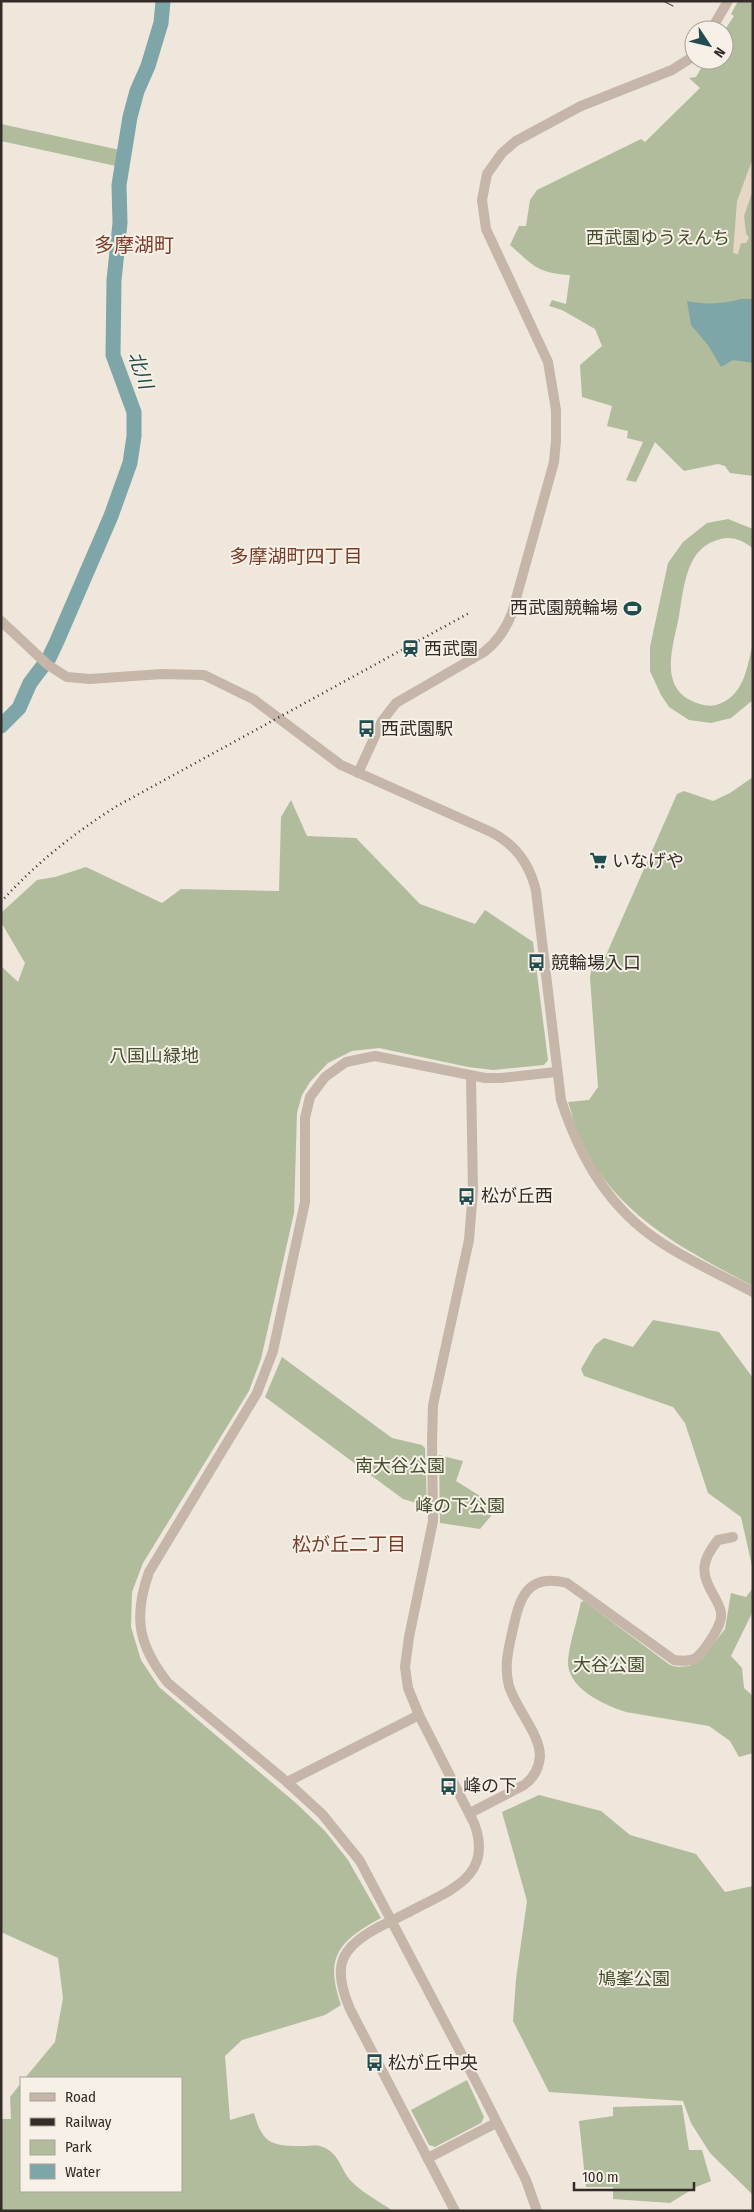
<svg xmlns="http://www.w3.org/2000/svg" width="754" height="2212" font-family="'Fira Sans Condensed','Noto Sans JP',sans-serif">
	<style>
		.green { fill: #b1bc9d }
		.plaza { fill: #e5d7c4 }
		.water { fill: #7ea6a8 }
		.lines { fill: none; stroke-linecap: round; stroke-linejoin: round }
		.river { stroke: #7ea6a8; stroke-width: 15 }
		.tertiary { stroke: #c5b6a9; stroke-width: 10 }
		.tram { stroke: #332c28; stroke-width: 1 }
		.rail { stroke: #332c28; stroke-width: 2.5; stroke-dasharray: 1 4; stroke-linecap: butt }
		.tertiary-bridge { stroke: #c5b6a9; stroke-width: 10 }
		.labels { text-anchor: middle; stroke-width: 4; stroke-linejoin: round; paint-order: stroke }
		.park-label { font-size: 18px; fill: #434f2f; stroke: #f7f0e7 }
		.poi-label { font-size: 18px; fill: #332c28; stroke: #f7f0e7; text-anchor: start }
		.water-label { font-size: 19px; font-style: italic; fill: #224d50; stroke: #f7f0e7 }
		.neighbourhood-label { font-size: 19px; fill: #793e2a; stroke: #f7f0e7 }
		.quarter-label { font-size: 20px; fill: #793e2a; stroke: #f7f0e7 }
	</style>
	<rect width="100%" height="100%" fill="#efe6dc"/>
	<g class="green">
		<path d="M 738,1 L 753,1 L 753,476 L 730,473 L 725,466 L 718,464 L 684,471 L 655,442 L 636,482 L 626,480 L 643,442 L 627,438 L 628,431 L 607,426 L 612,406 L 582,397 L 580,365 L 602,346 L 595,329 L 562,310 L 549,306 L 552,300 L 566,304 L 570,275 C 537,273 534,266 510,245 L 519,226 L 526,226 L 530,200 L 537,190 L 641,139 L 645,142 L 700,88 L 689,78 L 696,77 L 706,60 L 724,60 L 724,31 L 734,16 L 731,14 Z"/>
		<polygon points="1,124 120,150 116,166 1,141"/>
		<path d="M 728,519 L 753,529 L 753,549 C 745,541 732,536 721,539 C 686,546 684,587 679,616 C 674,643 659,684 690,700 C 698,704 707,707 716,705 C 744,697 747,668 753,643 L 753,700 L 731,718 L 711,723 L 689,720 L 669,707 L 661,695 L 650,671 L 650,647 L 668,563 L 683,542 L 707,523 Z"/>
		<path d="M 753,777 L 753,1286 C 681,1248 612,1213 578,1135 C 574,1124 572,1113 568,1102 L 589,1100 L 598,1087 L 590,978 L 593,959 L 603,962 L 677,794 L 684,791 L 713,801 L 730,793 Z"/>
		<path d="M 291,800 L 307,836 L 356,838 L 420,904 L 475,924 L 485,910 L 533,942 L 548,1060 L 544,1065 L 493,1070 L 468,1067 L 379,1048 L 352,1051 L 328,1063 L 310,1082 L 302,1095 L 297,1113 L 294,1213 L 261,1359 L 249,1391 L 143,1563 L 132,1592 L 131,1627 L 141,1660 L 159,1687 L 297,1804 L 325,1831 L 348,1860 L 381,1918 C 339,1941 324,1956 341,2005 L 325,2015 L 242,2040 L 225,2056 L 230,2120 L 254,2113 C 263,2146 274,2146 305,2146 C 309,2146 315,2145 320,2146 C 340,2152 340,2170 352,2182 C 363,2193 380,2202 393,2211 L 1,2211 L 1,2119 L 11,2119 L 10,2097 L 21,2083 L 21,2191 L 181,2191 L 181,2078 L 25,2078 L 55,2042 L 63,1998 L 58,1958 L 1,1932 L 1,966 L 18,982 L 25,963 L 1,922 L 1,913 L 37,880 L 55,877 L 86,867 L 162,903 L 181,889 L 279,891 L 281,817 Z"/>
		<polygon points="653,1320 719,1332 753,1378 753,1570 741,1517 708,1493 685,1423 673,1407 584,1376 581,1369 595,1345 604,1338 633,1347"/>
		<polygon points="282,1357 392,1438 422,1445 425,1448 427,1506 403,1499 265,1397"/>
		<polygon points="439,1455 463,1461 456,1481 496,1506 496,1510 480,1529 440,1523"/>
		<path d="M 753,1588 L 753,1611 L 731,1656 L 742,1668 L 744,1688 L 753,1696 L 753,1753 L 739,1757 L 730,1741 L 709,1726 L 626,1712 C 604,1705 566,1688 568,1660 C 570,1641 577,1621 581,1602 L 584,1601 L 670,1665 L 678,1667 L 689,1666 L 702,1659 L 725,1629 L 731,1593 L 746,1597 Z"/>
		<polygon points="539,1795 601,1811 630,1835 696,1854 725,1892 753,1886 753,2195 710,2153 691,2123 683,2101 549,2092 513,2021 516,1979 527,1901 502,1812"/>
		<polygon points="467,2080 484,2117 481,2123 435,2147 429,2145 411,2110"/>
		<polygon points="682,2105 689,2150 702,2150 711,2181 696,2187 670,2203 613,2199 613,2187 586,2187 579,2121 613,2116 613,2107"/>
	</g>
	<polygon class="plaza" points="753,158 753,190 744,216 746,233 749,238 746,243 741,243 738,254 733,253 737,201"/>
	<path class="water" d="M 741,299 L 753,299 L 753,363 L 733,360 L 721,367 L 708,345 L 691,325 L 687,301 C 706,305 722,304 741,299 Z"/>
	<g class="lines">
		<polyline class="river" points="1,726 19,708 30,683 49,658 57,641 111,516 130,463 134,436 134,412 113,355 114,280 120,223 119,185 130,117 137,91 148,66 161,23 163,1"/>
		<g class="tertiary">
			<polyline points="711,30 728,1"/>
			<path d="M 1,621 L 48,665 L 67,677 L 90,679 L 162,674 L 204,675 L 253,699 L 341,765 L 491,832 C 515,844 530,865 536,891 L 561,1100 C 580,1158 609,1209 662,1243 C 691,1262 723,1276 753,1292"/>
			<path d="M 358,773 L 382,721 L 396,703 L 484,652 C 498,641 506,629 512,613 L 554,462 L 556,441 L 556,410 L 548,362 L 486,229 L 482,200 L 487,174 L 502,153 L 516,141 L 581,106 L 672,70 L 694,56"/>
			<polyline points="287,1782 419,1715"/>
			<path d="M 470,1813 L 524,1785 C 534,1778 539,1769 540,1756 C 540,1734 515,1707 509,1686 C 504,1667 508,1651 512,1633 C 519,1601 525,1572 567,1583 L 674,1660 C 682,1661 691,1662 697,1657 C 705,1650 723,1624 721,1614 C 721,1607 717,1602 714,1596 C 700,1573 701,1561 718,1540 L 733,1537"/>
			<path d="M 409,1912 C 447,1891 495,1878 474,1823 L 419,1715 L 408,1688 L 405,1667 L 409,1637 L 433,1521 L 432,1442 L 433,1405 L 469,1240 L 473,1191 L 471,1077"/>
			<path d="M 379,1927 C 339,1948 332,1967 350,2009 L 455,2211"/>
			<polyline points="428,2158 496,2123"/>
			<path d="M 537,2211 L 526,2180 L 482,2093 L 360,1861 L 322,1814 L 287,1782 L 168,1683 C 138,1645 133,1617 149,1572 L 257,1393 L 273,1351 L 305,1202 L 305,1118 L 310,1097 L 325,1077 L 346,1062 L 375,1056 L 485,1078 L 501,1078 L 556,1072"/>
		</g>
		<polyline class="tram" points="663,1 673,6"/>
		<path class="rail" d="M 1,902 C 35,864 74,833 117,806 L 471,612"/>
		<polyline class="tertiary-bridge" points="379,1927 409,1912"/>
	</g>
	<defs>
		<symbol id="stadium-bare" viewBox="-9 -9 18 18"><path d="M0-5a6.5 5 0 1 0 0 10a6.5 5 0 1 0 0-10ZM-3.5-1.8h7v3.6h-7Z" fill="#224d50" stroke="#f7f0e7" stroke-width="2.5" paint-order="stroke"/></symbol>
		<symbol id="station-bare" viewBox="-9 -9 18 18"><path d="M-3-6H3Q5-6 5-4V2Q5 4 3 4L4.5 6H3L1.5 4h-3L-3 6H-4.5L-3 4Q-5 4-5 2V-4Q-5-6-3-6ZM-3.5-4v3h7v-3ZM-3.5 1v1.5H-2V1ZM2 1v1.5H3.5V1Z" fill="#224d50" stroke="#f7f0e7" stroke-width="2.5" paint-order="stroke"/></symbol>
		<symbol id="bus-bare" viewBox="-9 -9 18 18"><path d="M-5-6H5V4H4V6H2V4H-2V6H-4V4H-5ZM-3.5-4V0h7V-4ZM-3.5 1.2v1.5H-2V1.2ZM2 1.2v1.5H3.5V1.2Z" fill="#224d50" stroke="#f7f0e7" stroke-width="2.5" paint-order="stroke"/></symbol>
		<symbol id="supermarket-bare" viewBox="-9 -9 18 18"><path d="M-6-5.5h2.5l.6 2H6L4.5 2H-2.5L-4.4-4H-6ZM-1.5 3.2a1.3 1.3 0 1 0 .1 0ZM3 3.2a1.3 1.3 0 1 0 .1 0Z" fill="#224d50" stroke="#f7f0e7" stroke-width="2.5" paint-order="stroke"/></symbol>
	</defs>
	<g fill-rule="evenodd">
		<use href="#stadium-bare" x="620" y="596" width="25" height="25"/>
		<use href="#station-bare" x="398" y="636" width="25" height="25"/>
		<use href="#bus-bare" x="354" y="716" width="25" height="25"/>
		<use href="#supermarket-bare" x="586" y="848" width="25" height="25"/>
		<use href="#bus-bare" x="524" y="950" width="25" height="25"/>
		<use href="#bus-bare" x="454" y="1184" width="25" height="25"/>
		<use href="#bus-bare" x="436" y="1774" width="25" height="25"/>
		<use href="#bus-bare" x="362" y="2050" width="25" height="25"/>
	</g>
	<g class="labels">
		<g class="park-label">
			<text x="658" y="244">西武園ゆうえんち</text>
			<text x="154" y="1062">八国山緑地</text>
			<text x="400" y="1472">南大谷公園</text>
			<text x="460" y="1512">峰の下公園</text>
			<text x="609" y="1671">大谷公園</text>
			<text x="634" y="1985">鳩峯公園</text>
		</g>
		<g class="poi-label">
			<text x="618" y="614" text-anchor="end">西武園競輪場</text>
			<text x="424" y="655">西武園</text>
			<text x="381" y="735">西武園駅</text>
			<text x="612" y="867">いなげや</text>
			<text x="551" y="969">競輪場入口</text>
			<text x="481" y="1202">松が丘西</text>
			<text x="463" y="1792">峰の下</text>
			<text x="388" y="2069">松が丘中央</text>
		</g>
		<g class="water-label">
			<text transform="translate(141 370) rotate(71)" y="7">北川</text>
		</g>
		<g class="neighbourhood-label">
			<text x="296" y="563">多摩湖町四丁目</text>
			<text x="349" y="1551">松が丘二丁目</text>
		</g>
		<g class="quarter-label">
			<text x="134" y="252">多摩湖町</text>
		</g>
	</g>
	<rect width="754" height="2212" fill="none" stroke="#332c28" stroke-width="5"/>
	<rect x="20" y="2077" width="162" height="115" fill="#f7f0e7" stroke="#a9a29b"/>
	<rect x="30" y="2093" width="25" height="8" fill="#c5b6a9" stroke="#a9a29b"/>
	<text x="65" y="2102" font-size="15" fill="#332c28">Road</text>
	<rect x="30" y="2118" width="25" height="8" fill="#332c28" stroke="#a9a29b"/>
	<text x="65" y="2127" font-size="15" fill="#332c28">Railway</text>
	<rect x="30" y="2140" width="25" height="15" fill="#b1bc9d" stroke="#a9a29b"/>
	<text x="65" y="2152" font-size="15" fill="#332c28">Park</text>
	<rect x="30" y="2164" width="25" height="15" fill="#7ea6a8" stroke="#a9a29b"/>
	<text x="65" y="2177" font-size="15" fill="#332c28">Water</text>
	<g transform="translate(709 45) rotate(125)"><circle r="24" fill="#f7f0e7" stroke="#a9a29b"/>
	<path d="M0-4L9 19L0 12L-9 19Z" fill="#224d50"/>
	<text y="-8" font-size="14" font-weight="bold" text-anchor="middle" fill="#332c28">N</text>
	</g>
	<path d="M574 2182v8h120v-8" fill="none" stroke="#332c28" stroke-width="2.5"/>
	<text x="582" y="2182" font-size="15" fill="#332c28" stroke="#f7f0e7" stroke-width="4" paint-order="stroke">100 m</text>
</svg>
